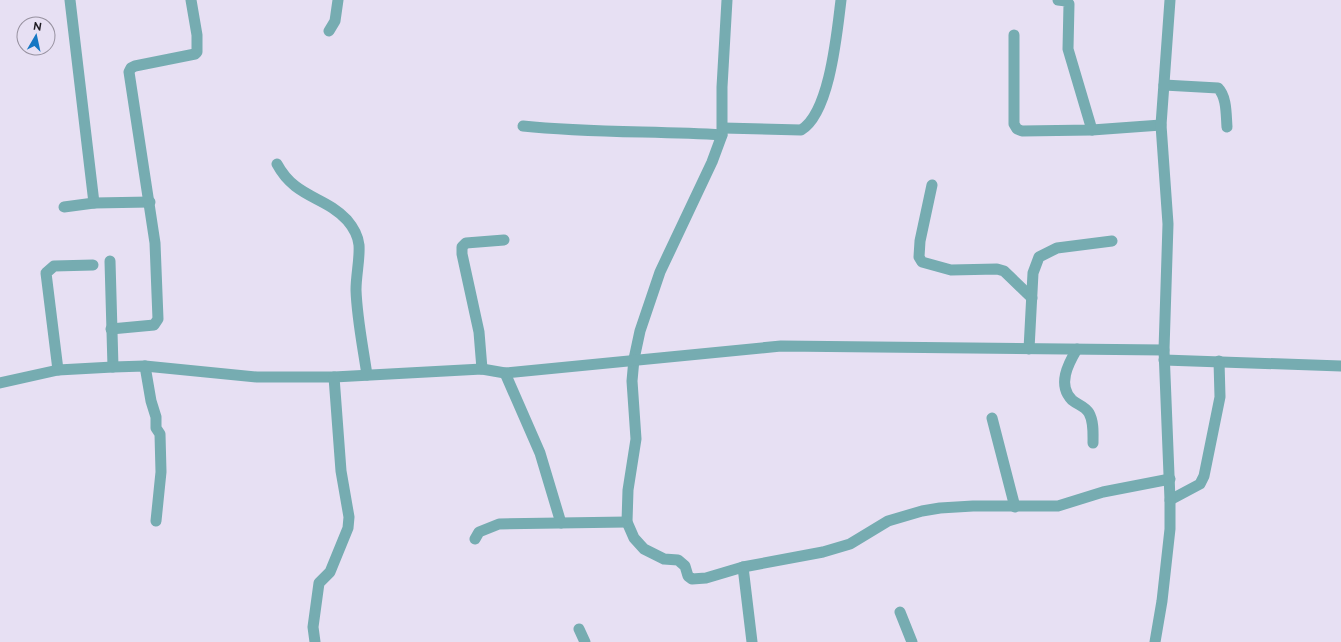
<svg xmlns="http://www.w3.org/2000/svg" width="1341" height="642" font-family="Raleway,sans-serif">
	<style>
		.lines { fill: none; stroke-linecap: round; stroke-linejoin: round }
		.minor { stroke: #76acb1; stroke-width: 11 }
	</style>
	<rect width="100%" height="100%" fill="#e7e0f3"/>
	<g class="lines">
		<g class="minor">
			<polyline points="70,0 94,203"/>
			<polyline points="727,0 722,87 722,135 712,162 660,272 640,331 634,359 632,381 636,439 628,490 627,522 634,538 644,549 664,559 678,560 685,566 688,576 692,579 706,578 743,567 752,642"/>
			<polyline points="1058,0 1066,1 1069,4 1068,49 1092,130"/>
			<polyline points="329,31 335,21 338,0"/>
			<polyline points="1014,35 1014,124 1017,129 1022,131 1092,130 1161,125"/>
			<path d="M 1164,85 L 1218,88 C 1227,97 1226,115 1227,127"/>
			<path d="M 523,126 C 589,133 656,131 722,135"/>
			<path d="M 723,128 L 801,130 C 830,113 837,32 841,0"/>
			<path d="M 277,164 C 295,198 325,196 347,220 C 353,227 358,235 359,245 C 360,259 356,275 356,290 C 357,319 363,347 367,375"/>
			<polyline points="932,185 920,241 919,257 922,262 951,270 997,269 1004,271 1032,298"/>
			<polyline points="64,207 94,203 150,202"/>
			<polyline points="110,261 113,367"/>
			<polyline points="111,329 154,325 158,319 155,243 129,72 131,68 135,66 195,54 197,52 197,35 191,0"/>
			<polyline points="1029,349 1033,273 1039,257 1057,248 1112,241"/>
			<path d="M 1077,349 C 1068,364 1057,385 1072,400 C 1078,405 1085,406 1089,413 C 1094,422 1093,434 1093,443"/>
			<polyline points="1164,360 1341,366"/>
			<polyline points="145,366 151,401 156,417 156,428 160,434 161,472 156,521"/>
			<polyline points="482,369 479,332 462,254 462,247 466,243 504,240"/>
			<polyline points="58,370 46,273 54,266 93,265"/>
			<polyline points="505,373 540,453 561,523"/>
			<polyline points="0,383 58,370 113,367 145,366 257,377 334,377 482,369 505,373 781,346 1164,350"/>
			<polyline points="992,418 1015,507"/>
			<polyline points="1170,500 1200,484 1204,476 1220,397 1219,361"/>
			<polyline points="475,539 479,532 499,524 627,522"/>
			<polyline points="743,567 823,552 850,544 888,521 922,511 940,508 973,506 1058,506 1103,492 1170,479"/>
			<polyline points="900,612 912,642"/>
			<polyline points="579,629 585,642"/>
			<polyline points="315,642 313,627 319,583 330,572 348,528 349,517 341,471 334,377"/>
			<polyline points="1155,642 1162,601 1170,529 1170,500 1164,350 1168,224 1161,125 1170,0"/>
		</g>
	</g>
	<g transform="translate(36 36) rotate(9)"><circle r="19" fill="#e7e0f3" stroke="#97919f"/>
	<path d="M0-3L7 15L0 10L-7 15Z" fill="#1677c3"/>
	<text y="-6" font-size="11" font-weight="bold" text-anchor="middle" fill="#1e1b22">N</text>
	</g>
</svg>
